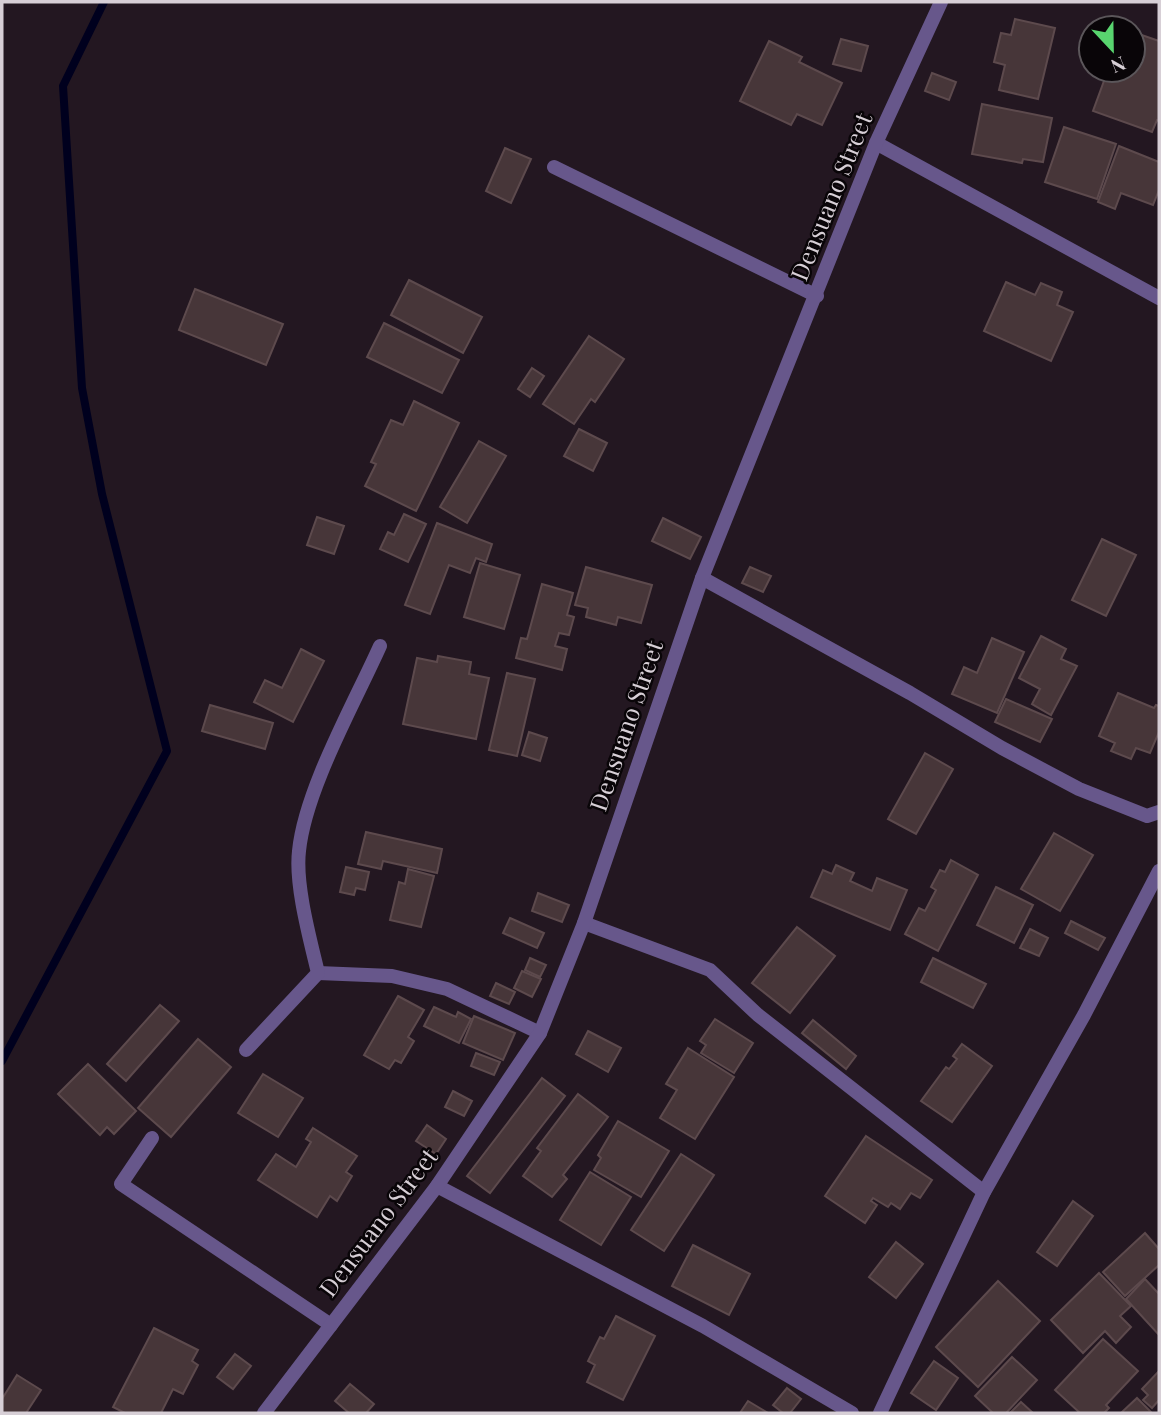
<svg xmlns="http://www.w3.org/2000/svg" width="1161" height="1415" font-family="'Playfair Display',serif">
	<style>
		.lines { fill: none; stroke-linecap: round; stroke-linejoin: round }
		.stream { stroke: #00001e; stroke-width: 8 }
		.building { fill: #473639; stroke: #5d4a4d; stroke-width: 2 }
		.minor { stroke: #67578b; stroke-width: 14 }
		.labels { text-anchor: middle; stroke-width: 5; stroke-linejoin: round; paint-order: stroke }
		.street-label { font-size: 24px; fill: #d7cfd6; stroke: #090508 }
	</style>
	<rect width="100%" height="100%" fill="#231721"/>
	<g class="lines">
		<polyline class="stream" points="2,1061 167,751 102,494 82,388 63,86 104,2"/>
	</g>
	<g class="building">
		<polygon points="1015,19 1055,28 1038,99 999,90 1005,65 994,62 1001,33 1011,35"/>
		<polygon points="1133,32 1159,41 1159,121 1157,120 1152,132 1093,111 1108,70 1133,70"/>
		<polygon points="841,39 868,46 861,71 833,64"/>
		<polygon points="769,41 802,57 799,62 842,83 822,125 797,114 791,125 740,101"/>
		<polygon points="932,73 956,82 949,100 925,91"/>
		<polygon points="982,104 1052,118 1043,162 1023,159 1022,163 972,154"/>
		<polygon points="1064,127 1116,144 1097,199 1045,182"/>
		<polygon points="1119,146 1159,162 1159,190 1153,205 1121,193 1115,209 1098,202"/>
		<polygon points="505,148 531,159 511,203 486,191"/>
		<polygon points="409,280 482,317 463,353 391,315"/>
		<polygon points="1006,282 1035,295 1041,283 1062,292 1057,305 1073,312 1051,361 984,331"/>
		<polygon points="195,289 283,324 266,365 179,330"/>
		<polygon points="384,323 459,360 442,393 367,357"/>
		<polygon points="589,336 624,359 595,402 591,399 574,424 543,404"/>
		<polygon points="532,368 544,376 530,397 518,389"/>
		<polygon points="414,401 459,423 416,511 365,486 376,464 371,462 391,420 403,425"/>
		<polygon points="579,429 607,443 593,471 564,456"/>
		<polygon points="479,441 506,456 467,523 440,507"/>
		<polygon points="404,514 426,524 408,562 380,549 388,532 394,535"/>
		<polygon points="317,517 344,526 334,554 307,545"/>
		<polygon points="663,518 701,537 690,559 652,541"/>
		<polygon points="437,523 492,544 486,562 476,558 470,573 449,565 430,614 405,605"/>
		<polygon points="1102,539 1136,555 1106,616 1072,600"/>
		<polygon points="480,563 520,575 504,629 464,617"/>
		<polygon points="586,567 652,585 641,623 618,617 616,625 586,617 588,608 575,605"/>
		<polygon points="750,567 771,576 763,592 742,583"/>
		<polygon points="542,584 573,593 567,615 574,617 569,635 559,633 555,646 567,649 562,670 516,658 521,638 527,639"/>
		<polygon points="1041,636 1066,649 1061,659 1077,666 1051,715 1032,704 1040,689 1019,678"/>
		<polygon points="992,638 1024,652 997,713 952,694 964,667 977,673"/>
		<polygon points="301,649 324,661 293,722 254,702 265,680 282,688"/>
		<polygon points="438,656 471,662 469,674 489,678 476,739 403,724 417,658 437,662"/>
		<polygon points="507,673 535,679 517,756 489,750"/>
		<polygon points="1118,693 1154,708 1156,705 1159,706 1159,732 1150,753 1136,748 1131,759 1111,751 1115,743 1099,736"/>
		<polygon points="1006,699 1052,719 1040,742 995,722"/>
		<polygon points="210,705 273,723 265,749 202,731"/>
		<polygon points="529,732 547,738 540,761 522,755"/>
		<polygon points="925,753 953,769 916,834 888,819"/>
		<polygon points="366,832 442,849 437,873 383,861 381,869 358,864"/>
		<polygon points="1054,833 1093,855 1060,911 1021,889"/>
		<polygon points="951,860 978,875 938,951 905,934 919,908 925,911 936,890 931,887 940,870 945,872"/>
		<polygon points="836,865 854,873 850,881 872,891 877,878 907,890 890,930 811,897 823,870 832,874"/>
		<polygon points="346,867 369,872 365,890 356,888 354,895 340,892"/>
		<polygon points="408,869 434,876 421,927 390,920 399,882 405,884"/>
		<polygon points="996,887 1033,905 1014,943 977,925"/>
		<polygon points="538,893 569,905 562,922 532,911"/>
		<polygon points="510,918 544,933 537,948 503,933"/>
		<polygon points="1071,921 1105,938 1098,950 1065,933"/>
		<polygon points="797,927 835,956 790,1013 752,983"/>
		<polygon points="1030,929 1048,938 1039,956 1020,948"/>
		<polygon points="530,958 546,965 540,977 525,970"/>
		<polygon points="933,958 986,984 973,1008 921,982"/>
		<polygon points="522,971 541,979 532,997 514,988"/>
		<polygon points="496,983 515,992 509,1004 490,996"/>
		<polygon points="398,996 424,1010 408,1037 414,1041 401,1063 395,1060 389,1069 364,1055"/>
		<polygon points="160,1005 179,1021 126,1081 107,1064"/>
		<polygon points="434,1007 456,1017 458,1012 471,1019 459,1043 424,1026"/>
		<polygon points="474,1016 515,1033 503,1060 463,1043"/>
		<polygon points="715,1019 753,1043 734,1073 701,1053 706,1045 700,1041"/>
		<polygon points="813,1020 856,1056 846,1069 802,1033"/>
		<polygon points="588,1031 621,1048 608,1072 576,1054"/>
		<polygon points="198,1039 231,1067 171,1137 138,1108"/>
		<polygon points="962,1044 992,1066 952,1122 921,1101 946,1067 949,1069 957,1059 953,1056"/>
		<polygon points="688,1048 734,1077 695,1139 660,1118 677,1090 666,1084"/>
		<polygon points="476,1053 500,1062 494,1075 471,1066"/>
		<polygon points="88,1064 136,1111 114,1134 107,1127 100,1135 58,1094"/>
		<polygon points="263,1074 303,1098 278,1137 238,1113"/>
		<polygon points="542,1078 565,1096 490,1193 467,1176"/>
		<polygon points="453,1091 472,1101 464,1116 445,1107"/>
		<polygon points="578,1094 608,1117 563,1175 567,1179 552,1197 523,1176 541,1151 537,1148"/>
		<polygon points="618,1121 669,1151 641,1197 594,1170 601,1158 598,1155"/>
		<polygon points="427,1125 446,1139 436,1154 416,1141"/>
		<polygon points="313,1128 357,1156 346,1172 352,1176 337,1201 330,1196 317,1217 258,1180 276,1154 296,1167 311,1142 306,1139"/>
		<polygon points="866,1136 932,1180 920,1198 911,1193 900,1209 891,1203 888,1207 873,1198 871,1201 877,1205 865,1223 825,1196"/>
		<polygon points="681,1154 714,1175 664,1251 631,1230"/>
		<polygon points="590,1172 631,1197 601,1245 560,1220"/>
		<polygon points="1073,1201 1093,1216 1057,1266 1037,1252"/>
		<polygon points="1145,1233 1159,1249 1159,1265 1125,1296 1103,1272"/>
		<polygon points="896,1242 923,1264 896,1298 869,1277"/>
		<polygon points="693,1245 750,1274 729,1315 672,1286"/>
		<polygon points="1099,1273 1131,1306 1120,1316 1131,1327 1116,1343 1105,1331 1083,1353 1051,1320"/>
		<polygon points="1145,1279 1159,1294 1159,1335 1126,1299"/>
		<polygon points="998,1281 1040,1321 978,1387 936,1347"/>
		<polygon points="616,1316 655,1336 623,1400 587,1382 595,1365 588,1361 600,1337 604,1339"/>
		<polygon points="154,1328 198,1350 192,1361 198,1365 183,1394 173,1389 161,1413 125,1413 113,1407"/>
		<polygon points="1103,1339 1138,1371 1106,1405 1109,1408 1104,1413 1080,1413 1055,1390"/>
		<polygon points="235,1354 251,1366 233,1389 217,1377"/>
		<polygon points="1012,1357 1037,1380 1006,1413 993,1413 975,1396"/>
		<polygon points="934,1361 958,1378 936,1410 911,1393"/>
		<polygon points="1159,1371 1159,1400 1152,1408 1143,1400 1148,1395 1142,1389"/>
		<polygon points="17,1375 41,1390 26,1413 2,1413 2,1399"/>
		<polygon points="350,1384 374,1404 366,1413 349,1413 335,1401"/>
		<polygon points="787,1388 801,1399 790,1413 783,1413 773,1405"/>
		<polygon points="1137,1398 1151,1412 1124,1413 1122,1412"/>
		<polygon points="748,1401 768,1413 740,1413"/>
		<polygon points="1021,1402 1033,1413 1010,1413"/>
	</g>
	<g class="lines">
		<g class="minor">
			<polyline points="876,143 1159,298"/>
			<polyline points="554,167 817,296"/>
			<polyline points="702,578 910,693 1002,748 1079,789 1147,816 1159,812"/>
			<polyline points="584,923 710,970 758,1015 984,1192"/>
			<polyline points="318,973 392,976 447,989 540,1033"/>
			<path d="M 246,1050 L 318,973 C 310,939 295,885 299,851 C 305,790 354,704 380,646"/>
			<polyline points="152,1138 121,1184 331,1325"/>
			<polyline points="437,1186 703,1326 852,1413"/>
			<polyline points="264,1413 437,1186 540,1033 584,923 702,578 876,143 941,2"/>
			<polyline points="880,1413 984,1192 1084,1015 1159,871"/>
		</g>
	</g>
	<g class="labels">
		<g class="street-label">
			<text transform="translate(832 197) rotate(-68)" y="8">Densuano Street</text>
			<text transform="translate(627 726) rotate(-71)" y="8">Densuano Street</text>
			<text transform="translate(379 1223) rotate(-53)" y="8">Densuano Street</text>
		</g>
	</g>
	<rect width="1161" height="1415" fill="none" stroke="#d7cfd6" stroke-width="7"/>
	<g transform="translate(1112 49) rotate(158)"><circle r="33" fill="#090508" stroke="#5b565a" stroke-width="2"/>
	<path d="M0-5L12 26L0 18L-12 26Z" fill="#59d56f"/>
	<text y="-10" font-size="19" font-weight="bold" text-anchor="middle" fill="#d7cfd6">N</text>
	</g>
</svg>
